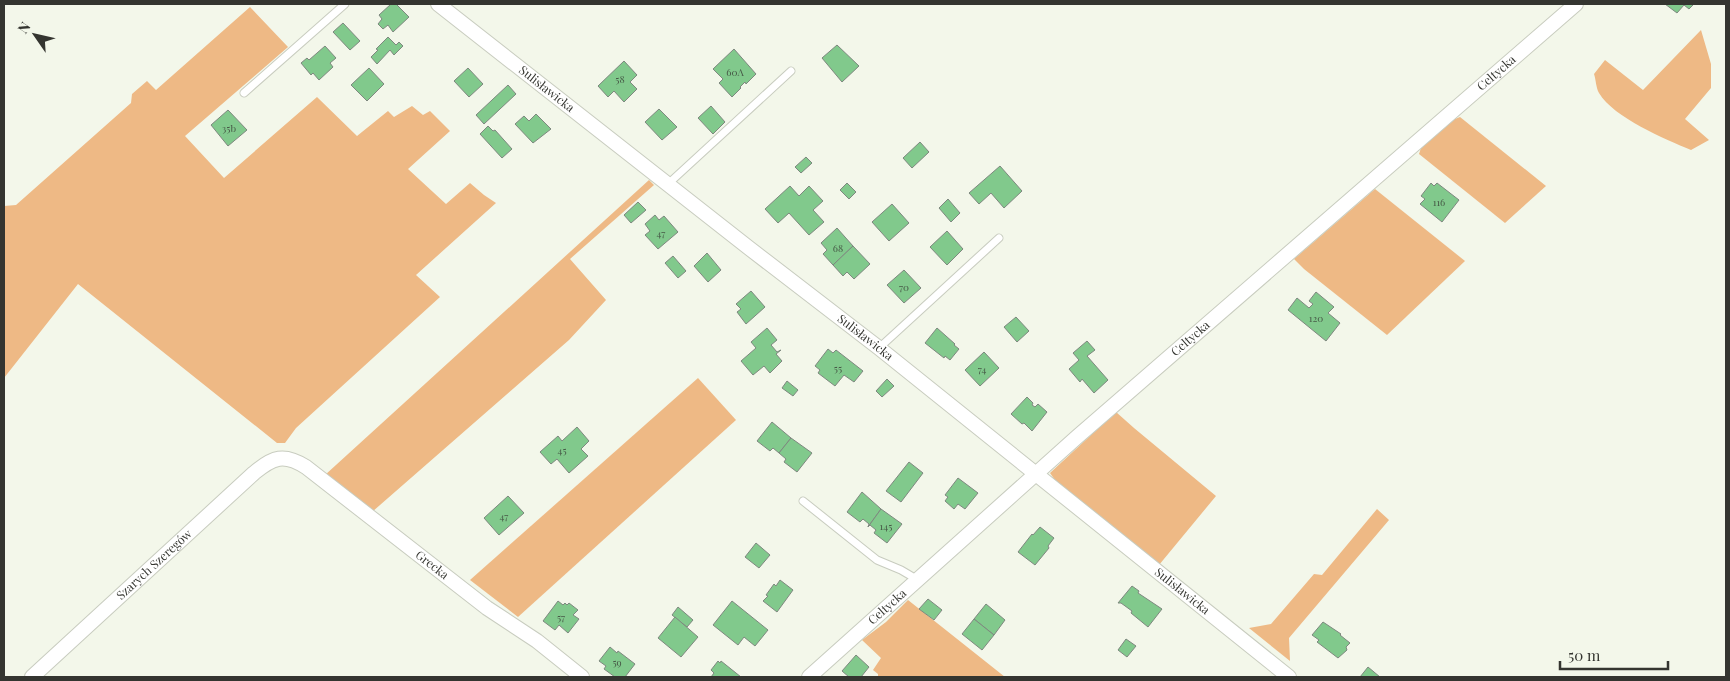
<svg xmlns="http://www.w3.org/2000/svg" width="1730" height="681" font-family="'Playfair Display',serif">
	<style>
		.green { fill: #eeb985 }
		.building { fill: #81c98c; stroke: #7e887f }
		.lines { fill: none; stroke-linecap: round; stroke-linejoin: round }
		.service-casing { stroke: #c8ccbf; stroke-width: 9 }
		.minor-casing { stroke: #c8ccbf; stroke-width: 16 }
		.service { stroke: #fff; stroke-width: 7 }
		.minor { stroke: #fff; stroke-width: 14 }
		.labels { text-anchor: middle; stroke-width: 4; stroke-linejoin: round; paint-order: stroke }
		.number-label { font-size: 10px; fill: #475a47 }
		.street-label { font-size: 12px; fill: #343530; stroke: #f3f7ea }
	</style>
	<rect width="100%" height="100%" fill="#f3f7ea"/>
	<g class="green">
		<polygon points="250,7 288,47 185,136 224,178 317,97 357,136 388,111 394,117 412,106 423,115 430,111 450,131 408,169 446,204 470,183 484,195 496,203 416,275 440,297 296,428 285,443 277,443 78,284 4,378 4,206 16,205 131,103 132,94 147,81 156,90"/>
		<path d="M 1701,30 L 1711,64 L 1711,88 L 1685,119 L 1709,140 L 1691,150 C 1665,139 1614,118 1599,93 C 1596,88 1596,80 1594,74 L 1605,60 L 1643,90 Z"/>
		<polygon points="1460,117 1546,186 1505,223 1419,154 1421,148 1455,119"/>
		<polygon points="649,180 654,185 570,259 606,300 569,340 372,512 325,475"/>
		<polygon points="1375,189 1465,261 1387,335 1304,269 1294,259"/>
		<polygon points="698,378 736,420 518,617 470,580"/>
		<polygon points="1116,412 1134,428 1216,496 1159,565 1055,480 1050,473"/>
		<polygon points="1377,509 1389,520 1289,638 1290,661 1249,628 1271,624 1314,574 1322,575"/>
		<polygon points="908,600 1005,677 878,677 878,674 873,670 881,658 862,640 886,622"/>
	</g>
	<g class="building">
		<polygon points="391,4 396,4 409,17 393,32 388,25 383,29 378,24 382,19 379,15"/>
		<polygon points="1665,4 1694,4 1689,9 1684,5 1677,13"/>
		<polygon points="343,23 360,41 350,50 333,32"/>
		<polygon points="388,37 396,45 399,42 403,46 394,55 390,50 377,64 371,57 378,50 376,49"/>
		<polygon points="837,45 859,66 842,82 822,58"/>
		<polygon points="325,46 336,58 330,63 333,67 319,80 313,73 311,75 301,63 307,58 309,60"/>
		<polygon points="734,49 756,74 746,84 745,82 740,87 741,88 732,97 719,83 723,79 713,69"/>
		<polygon points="624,61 637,75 630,82 637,89 624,102 614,91 608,97 598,86"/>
		<polygon points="369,68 384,84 367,101 351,85"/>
		<polygon points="468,68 483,84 469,97 454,81"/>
		<polygon points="508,85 516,94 484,124 476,115"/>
		<polygon points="711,106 725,122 713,134 698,118"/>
		<polygon points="659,109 677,127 662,140 645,122"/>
		<polygon points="228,110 247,130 228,146 211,125"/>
		<polygon points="536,114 551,129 533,143 515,124 524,116 529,121"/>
		<polygon points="488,126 493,131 495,130 512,149 502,158 480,134"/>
		<polygon points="920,142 929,152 912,168 903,158"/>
		<polygon points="806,157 812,163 801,173 795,167"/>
		<polygon points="1000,166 1022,191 1004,208 991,193 979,204 969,193"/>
		<polygon points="847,183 856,192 849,199 840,190"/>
		<polygon points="1431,183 1434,186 1437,183 1459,200 1442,222 1420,204 1425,199 1421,196"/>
		<polygon points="790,186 799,196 809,186 823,201 813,210 824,222 809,235 789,213 778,223 765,209"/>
		<polygon points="948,199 960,213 951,222 939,208"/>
		<polygon points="638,202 646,210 631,223 624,215"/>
		<polygon points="892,204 909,223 889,241 872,222"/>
		<polygon points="655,215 659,220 664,216 678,232 658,249 645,235 650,231 645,224"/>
		<polygon points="837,228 853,246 833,265 823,254 827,250 821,243"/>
		<polygon points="947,231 963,249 947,265 930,247"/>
		<polygon points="853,246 870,264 854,279 847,272 843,276 833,265"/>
		<polygon points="707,253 721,270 708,282 694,266"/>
		<polygon points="673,256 686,271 678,278 665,263"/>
		<polygon points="904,270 921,288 904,303 887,285"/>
		<polygon points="751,291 765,307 746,324 737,312 741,309 736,304"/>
		<polygon points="1316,292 1334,307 1328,313 1340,323 1326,341 1288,310 1297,298 1309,308 1313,304 1309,301"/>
		<polygon points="1016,317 1029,331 1017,342 1004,327"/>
		<polygon points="767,328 777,340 771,345 777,352 781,350 776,354 782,361 770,373 764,366 753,375 741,361 756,348 751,342"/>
		<polygon points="937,328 955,344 954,345 959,349 950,360 945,356 944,358 925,343"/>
		<polygon points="1087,341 1095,350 1087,356 1108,380 1094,393 1082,379 1080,382 1069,369 1079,360 1073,353"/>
		<polygon points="828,349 833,353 836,350 863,371 854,382 844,375 835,386 818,373 820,370 815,366"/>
		<polygon points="984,352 999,368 980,386 965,370"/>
		<polygon points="887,379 894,386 882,397 876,391"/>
		<polygon points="787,381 798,390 793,396 782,388"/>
		<polygon points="1027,397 1033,403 1032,405 1035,407 1038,404 1047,412 1032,431 1024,423 1022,424 1011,414"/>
		<polygon points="772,422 791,438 779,453 773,448 770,451 757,441"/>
		<polygon points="577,427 589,441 581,449 588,456 569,473 557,459 551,464 540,452 558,436 562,441"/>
		<polygon points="791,438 812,453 797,472 784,462 786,459 779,453"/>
		<polygon points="909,462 923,473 901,502 886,491"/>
		<polygon points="958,478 978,493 965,509 958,504 954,509 945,501 948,497 945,495"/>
		<polygon points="862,492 881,509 868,527 869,524 863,519 860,522 847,512"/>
		<polygon points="508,496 524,513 499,535 484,518"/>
		<polygon points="881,509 902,524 887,543 874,533 876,530 870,525 868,527"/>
		<polygon points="1040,527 1054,538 1048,546 1049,548 1035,565 1018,552 1032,534 1033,535"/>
		<polygon points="756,543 770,555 759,568 745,557"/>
		<polygon points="780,580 793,590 777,612 763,601 768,596 766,595 774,584 776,586"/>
		<polygon points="1132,586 1139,591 1138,593 1162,609 1148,627 1131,613 1132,611 1121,603 1118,603"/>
		<polygon points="928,599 942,610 934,620 919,609"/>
		<polygon points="558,601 563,605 565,603 567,605 569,603 578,610 573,615 579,619 568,633 559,625 555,630 543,621"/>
		<polygon points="732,601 768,630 755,646 744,637 738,645 713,625"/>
		<polygon points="986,604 1005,620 994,635 974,619"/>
		<polygon points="678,607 693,620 687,627 672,615"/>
		<polygon points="675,617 698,637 681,657 658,638"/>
		<polygon points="974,619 994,635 982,650 962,634"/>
		<polygon points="1323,622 1341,634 1340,635 1350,643 1346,647 1347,650 1338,658 1317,642 1319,640 1312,635"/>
		<polygon points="1126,639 1136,646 1127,657 1118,650"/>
		<polygon points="610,647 617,653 618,651 635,664 625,677 615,677 604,669 606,666 599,661"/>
		<polygon points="856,655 869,667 861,677 849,677 842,671"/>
		<polygon points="718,661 720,663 721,661 741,677 711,677 714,673 711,670"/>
		<polygon points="1368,667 1380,677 1360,677"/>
	</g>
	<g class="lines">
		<defs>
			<g id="service">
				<polyline points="244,93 345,4"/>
				<polyline points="668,184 791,71"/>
				<polyline points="879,348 999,238"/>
				<polyline points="803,501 877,560 901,570 918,580"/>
			</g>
			<g id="minor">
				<path id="s1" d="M 438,4 L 749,248 L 879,348 L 1289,677"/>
				<path id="s2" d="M 32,677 L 254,473 C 273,457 284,453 306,467 L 487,608 L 537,641 L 582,677"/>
				<path id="s3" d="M 809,677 L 1077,437 L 1576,4"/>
			</g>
		</defs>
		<use href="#service" class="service-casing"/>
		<use href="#minor" class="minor-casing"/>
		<use href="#service" class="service"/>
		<use href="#minor" class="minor"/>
	</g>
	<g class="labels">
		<g class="number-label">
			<text x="735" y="76">60A</text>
			<text x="620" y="83">58</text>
			<text x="229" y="132">35b</text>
			<text x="1439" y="206">116</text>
			<text x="661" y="237">47</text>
			<text x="838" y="252">68</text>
			<text x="904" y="291">70</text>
			<text x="1316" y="322">120</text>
			<text x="838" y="372">55</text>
			<text x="982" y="373">74</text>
			<text x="562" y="454">45</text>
			<text x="504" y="520">47</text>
			<text x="886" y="530">145</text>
			<text x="561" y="621">57</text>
			<text x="617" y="666">59</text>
		</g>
		<g class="street-label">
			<text dy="4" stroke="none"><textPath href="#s3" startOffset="915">Celtycka</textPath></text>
			<text dy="4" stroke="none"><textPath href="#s1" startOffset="138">Sulisławicka</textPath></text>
			<text dy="4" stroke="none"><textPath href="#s1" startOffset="542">Sulisławicka</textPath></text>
			<text dy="4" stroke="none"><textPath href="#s3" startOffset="510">Celtycka</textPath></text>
			<text dy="4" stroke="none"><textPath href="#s2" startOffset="166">Szarych Szeregów</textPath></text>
			<text dy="4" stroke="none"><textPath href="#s2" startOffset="519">Grecka</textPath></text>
			<text dy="4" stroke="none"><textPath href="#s1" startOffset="948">Sulisławicka</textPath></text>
			<text dy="4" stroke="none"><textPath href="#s3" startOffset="105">Celtycka</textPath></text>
		</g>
	</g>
	<rect width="1730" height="681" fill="none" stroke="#343530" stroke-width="10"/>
	<g transform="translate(35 35) rotate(304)" stroke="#f3f7ea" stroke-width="4" paint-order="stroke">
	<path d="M0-4L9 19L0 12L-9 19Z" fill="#343530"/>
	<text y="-8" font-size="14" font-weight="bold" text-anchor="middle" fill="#343530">N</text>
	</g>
	<path d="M1560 661v8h108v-8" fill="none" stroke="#343530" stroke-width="2.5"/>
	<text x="1568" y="661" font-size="15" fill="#343530" stroke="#f3f7ea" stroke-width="4" paint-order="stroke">50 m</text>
</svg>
